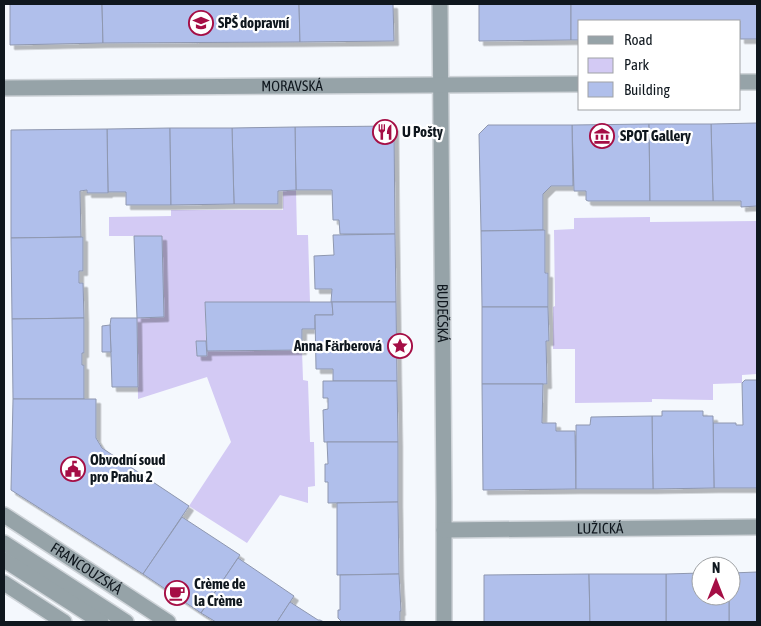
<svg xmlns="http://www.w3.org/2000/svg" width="761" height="626" font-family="'Asap Condensed',sans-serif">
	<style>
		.green { fill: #d3caf4 }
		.building { fill: #b0bfeb; stroke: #8e97af; filter: url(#shadow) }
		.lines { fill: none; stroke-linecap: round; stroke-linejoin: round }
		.minor-casing { stroke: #cfd4d9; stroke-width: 18 }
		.minor { stroke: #96a3a8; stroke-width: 15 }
		.labels { text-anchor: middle; stroke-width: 4.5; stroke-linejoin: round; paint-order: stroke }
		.poi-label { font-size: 15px; font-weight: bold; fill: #0f171e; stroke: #fff; text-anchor: start }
		.street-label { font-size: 15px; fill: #0f171e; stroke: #fff }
	</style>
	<defs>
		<filter id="shadow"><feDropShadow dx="4.5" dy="4.5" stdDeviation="0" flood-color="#0004"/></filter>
	</defs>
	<rect width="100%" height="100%" fill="#f4f8fd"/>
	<g class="green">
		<polygon points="296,190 297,235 308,235 310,302 205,303 206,341 196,342 197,356 207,356 207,351 302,350 303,380 308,381 310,442 314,442 315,486 308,487 308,503 280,495 247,543 189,506 231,442 207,377 138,399 137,318 164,317 162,236 109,236 109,217 171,216 171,210 283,210 283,191"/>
		<polygon points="650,217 650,222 757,221 757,374 742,375 742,383 713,384 713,400 652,399 652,402 575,403 575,349 553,349 553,307 555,306 554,230 574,229 574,218"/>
	</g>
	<g class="building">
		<polygon points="10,4 102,4 103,43 10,45"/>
		<polygon points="102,4 299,4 300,42 103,43"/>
		<polygon points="299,4 393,4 394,41 300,42"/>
		<polygon points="479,4 571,4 571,40 479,41"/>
		<polygon points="571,4 757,4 757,39 740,39 740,21 580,21 580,40 571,40"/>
		<polygon points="757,123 757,206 741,207 741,201 713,201 711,124"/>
		<polygon points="649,124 650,201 588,201 586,200 586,191 574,191 572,125"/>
		<polygon points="649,124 711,124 713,201 650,201"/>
		<polygon points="488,125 572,125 573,186 551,186 543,194 543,230 481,231 479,134"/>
		<polygon points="394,126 395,234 340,234 339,220 333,220 332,190 296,190 295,127"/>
		<polygon points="295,127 296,190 278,191 278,204 234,204 232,128"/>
		<polygon points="170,128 171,205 126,205 126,192 108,192 107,129"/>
		<polygon points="170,128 232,128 234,204 171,205"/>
		<polygon points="107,129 108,193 87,193 87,190 80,191 81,237 11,238 11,130"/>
		<polygon points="545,230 545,273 548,273 548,307 482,307 481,231"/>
		<polygon points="395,234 396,302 331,302 332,289 315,289 314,256 334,255 333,235"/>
		<polygon points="134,236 162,236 164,317 137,318"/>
		<polygon points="83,237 83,271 79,271 79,283 83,283 84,318 12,319 11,238"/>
		<polygon points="205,302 332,302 333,315 315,315 315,329 302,329 302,350 207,351"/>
		<polygon points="332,302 396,302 397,381 333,381 333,369 316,369 315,315 333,315"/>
		<polygon points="482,307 548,307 549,341 546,341 547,384 482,384"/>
		<polygon points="84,318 84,353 82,353 82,365 84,365 84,399 13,399 12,319"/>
		<polygon points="111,318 137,318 138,387 112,387 110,325"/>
		<polygon points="110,325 111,352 102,352 102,326"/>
		<polygon points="196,341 206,341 207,356 197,356"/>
		<polygon points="745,380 757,380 757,488 714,488 713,423 736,423 736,425 743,425 742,383"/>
		<polygon points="323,381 397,381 398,442 324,442 323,410 328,409 328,398 323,398"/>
		<polygon points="482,384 543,384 542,423 556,423 556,431 575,431 576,489 483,490"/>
		<polygon points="13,399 96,399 96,438 102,448 189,506 143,574 11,490"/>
		<polygon points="662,411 703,411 703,416 713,416 714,488 653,489 652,416 662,416"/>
		<polygon points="652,416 653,489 576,489 576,425 590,425 591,417"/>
		<polygon points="327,442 398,442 398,502 328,503 328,482 325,482 325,464 328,464"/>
		<polygon points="398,502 399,574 337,575 337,503"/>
		<polygon points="182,517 240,555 201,613 143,574"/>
		<polygon points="238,558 294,596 277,622 216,622 201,613"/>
		<polygon points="757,572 757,622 729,622 729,596 731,596 731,573"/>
		<polygon points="701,573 701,596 729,596 729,622 666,622 666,574"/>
		<polygon points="399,574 401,611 400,611 400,620 401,622 342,622 338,618 338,610 340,610 340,575"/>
		<polygon points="589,574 590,622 484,622 484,575"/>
		<polygon points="589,574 666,574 666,622 590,622"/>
		<polygon points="290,602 318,620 320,620 324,622 277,622"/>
	</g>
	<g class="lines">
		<defs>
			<g id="minor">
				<path id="s1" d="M 440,4 L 444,501 L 444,622"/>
				<polyline points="740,82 757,82"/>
				<path id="s2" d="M 4,88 L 580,84"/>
				<path id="s3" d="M 4,515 L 168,622"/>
				<path id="s4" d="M 444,530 L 757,527"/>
				<polyline points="4,543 126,622"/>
				<polyline points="4,560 101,622"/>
				<polyline points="4,583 64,622"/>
			</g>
		</defs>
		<use href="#minor" class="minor-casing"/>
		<use href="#minor" class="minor"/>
	</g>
	<defs>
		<symbol id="school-ring" viewBox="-11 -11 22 22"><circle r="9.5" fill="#fff" stroke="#a50e45" stroke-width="1.5"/><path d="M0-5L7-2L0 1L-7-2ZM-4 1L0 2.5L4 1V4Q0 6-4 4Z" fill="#a50e45"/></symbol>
		<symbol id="restaurant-ring" viewBox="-11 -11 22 22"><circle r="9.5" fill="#fff" stroke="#a50e45" stroke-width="1.5"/><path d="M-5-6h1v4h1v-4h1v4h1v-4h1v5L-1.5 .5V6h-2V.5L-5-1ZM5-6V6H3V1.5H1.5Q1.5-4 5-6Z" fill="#a50e45"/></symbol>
		<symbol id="museum-ring" viewBox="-11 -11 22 22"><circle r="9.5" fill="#fff" stroke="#a50e45" stroke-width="1.5"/><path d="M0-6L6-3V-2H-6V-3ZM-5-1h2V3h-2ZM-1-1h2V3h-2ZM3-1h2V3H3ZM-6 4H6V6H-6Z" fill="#a50e45"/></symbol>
		<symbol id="sight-ring" viewBox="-11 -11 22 22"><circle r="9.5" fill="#fff" stroke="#a50e45" stroke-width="1.5"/><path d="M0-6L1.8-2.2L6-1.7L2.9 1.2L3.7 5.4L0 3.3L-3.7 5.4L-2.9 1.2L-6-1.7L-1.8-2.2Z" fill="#a50e45"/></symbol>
		<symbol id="civic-ring" viewBox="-11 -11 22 22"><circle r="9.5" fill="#fff" stroke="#a50e45" stroke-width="1.5"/><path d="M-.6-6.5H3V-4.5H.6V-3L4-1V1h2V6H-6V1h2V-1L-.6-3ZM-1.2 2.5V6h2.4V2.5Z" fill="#a50e45"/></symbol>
		<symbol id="cafe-ring" viewBox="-11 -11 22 22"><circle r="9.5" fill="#fff" stroke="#a50e45" stroke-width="1.5"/><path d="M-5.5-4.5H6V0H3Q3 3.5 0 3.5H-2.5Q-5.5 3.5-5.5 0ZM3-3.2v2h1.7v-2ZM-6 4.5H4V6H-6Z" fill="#a50e45"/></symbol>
	</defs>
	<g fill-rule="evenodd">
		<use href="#school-ring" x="187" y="9" width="28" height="28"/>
		<use href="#restaurant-ring" x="371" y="118" width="28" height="28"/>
		<use href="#museum-ring" x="588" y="122" width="28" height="28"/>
		<use href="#sight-ring" x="386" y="332" width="28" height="28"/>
		<use href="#civic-ring" x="59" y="455" width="28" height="28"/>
		<use href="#cafe-ring" x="163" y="579" width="28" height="28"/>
	</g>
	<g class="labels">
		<g class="poi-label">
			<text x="218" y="28">SPŠ dopravní</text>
			<text x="402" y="137">U Pošty</text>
			<text x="620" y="141">SPOT Gallery</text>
			<text x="382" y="351" text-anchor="end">Anna Fӓrberová</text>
			<text x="90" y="465">Obvodní soud<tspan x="90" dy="17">pro Prahu 2</tspan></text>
			<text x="194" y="589">Crème de<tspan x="194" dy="17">la Crème</tspan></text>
		</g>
		<g class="street-label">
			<text dy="5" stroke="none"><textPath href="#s2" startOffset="288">MORAVSKÁ</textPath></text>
			<text dy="5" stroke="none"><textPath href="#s1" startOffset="309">BUDEČSKÁ</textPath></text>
			<text dy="5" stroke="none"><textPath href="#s4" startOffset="156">LUŽICKÁ</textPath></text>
			<text dy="5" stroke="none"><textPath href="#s3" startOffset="98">FRANCOUZSKÁ</textPath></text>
		</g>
	</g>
	<rect width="761" height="626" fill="none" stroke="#0f171e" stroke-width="10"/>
	<rect x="578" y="20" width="162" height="90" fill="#ffffff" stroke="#9fa2a5"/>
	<rect x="588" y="36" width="25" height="8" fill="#96a3a8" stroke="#9fa2a5"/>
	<text x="624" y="45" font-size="15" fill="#0f171e">Road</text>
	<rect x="588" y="58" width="25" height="15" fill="#d3caf4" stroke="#9fa2a5"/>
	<text x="624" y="70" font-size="15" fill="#0f171e">Park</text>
	<rect x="588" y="82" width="25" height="15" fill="#b0bfeb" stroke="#9fa2a5"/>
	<text x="624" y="95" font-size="15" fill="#0f171e">Building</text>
	<g transform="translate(716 581)"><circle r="24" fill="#ffffff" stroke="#9fa2a5"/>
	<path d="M0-4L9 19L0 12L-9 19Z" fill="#a50e45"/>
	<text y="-8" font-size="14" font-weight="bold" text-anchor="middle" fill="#0f171e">N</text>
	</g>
</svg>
